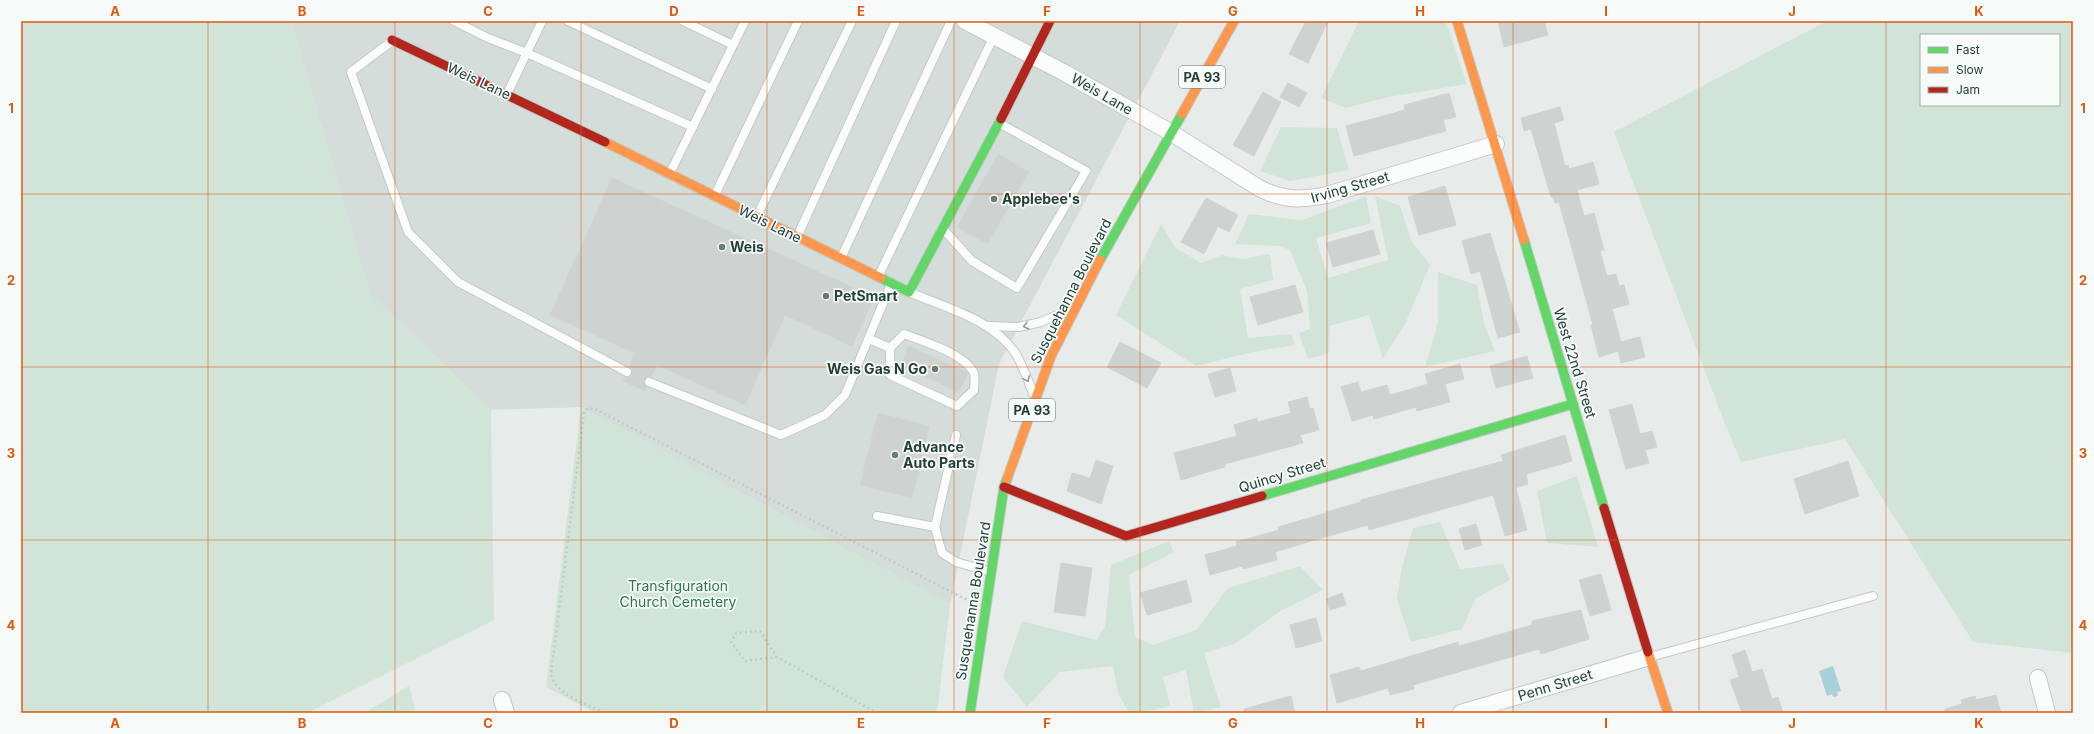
<svg xmlns="http://www.w3.org/2000/svg" width="2094" height="734" font-family="Inter,sans-serif">
	<style>
		.built { fill: #d5ddda }
		.green { fill: #d0e5d8; fill-rule: evenodd }
		.water { fill: #a8d1db }
		.building { fill: #ced3d1; stroke: #d0d5d3 }
		.lines { fill: none; stroke-linecap: round; stroke-linejoin: round }
		.lane-casing { stroke: #c4c9c7; stroke-width: 10 }
		.street-casing { stroke: #c4c9c7; stroke-width: 18 }
		.fast-casing { stroke: #c2cac7; stroke-width: 11 }
		.slow-casing { stroke: #c2cac7; stroke-width: 11 }
		.jam-casing { stroke: #c2cac7; stroke-width: 11 }
		.path { stroke: #c2cbc9; stroke-width: 2.5; stroke-dasharray: 2 3; stroke-linecap: butt }
		.lane { stroke: #fbfcfc; stroke-width: 8 }
		.street { stroke: #fbfcfc; stroke-width: 16 }
		.fast { stroke: #63d668; stroke-width: 9 }
		.slow { stroke: #ff974d; stroke-width: 9 }
		.jam { stroke: #b3261e; stroke-width: 9 }
		.oneway { stroke: #8f9e9b }
		.grid { fill: none; stroke: #de580e; stroke-width: 1; stroke-opacity: 0.55 }
		.poi-dot { fill: #687d78; stroke: #f6faf8; stroke-width: 1.5 }
		.labels { text-anchor: middle; stroke-width: 3.5; stroke-linejoin: round; paint-order: stroke }
		.shield { fill: #f6faf8; stroke: #627873; stroke-width: 1 }
		.shield-label { font-size: 13px; font-weight: bold; fill: #23413a }
		.street-label { font-size: 14px; fill: #23413a; stroke: #f6faf8 }
		.poi-label { font-size: 14px; font-weight: bold; fill: #23413a; stroke: #f6faf8; text-anchor: start }
		.park-label { font-size: 14px; fill: #2c794e; stroke: #f6faf8 }
		.neatline { fill: none; stroke: #de580e; stroke-width: 1.5 }
		.grid-label { font-size: 13px; text-anchor: middle; font-weight: bold; fill: #de580e }
	</style>
	<rect width="100%" height="100%" fill="#e7ecea"/>
	<polygon class="built" points="291,21 1175,21 1179,23 999,364 950,605 581,407 491,410 370,295"/>
	<g class="green">
		<polygon points="21,21 291,21 370,295 491,410 494,620 307,713 21,713"/>
		<polygon points="1359,21 1446,21 1467,84 1389,97 1346,108 1321,98"/>
		<path d="M 1827,21 L 2073,21 L 2073,653 L 1973,642 L 1845,439 L 1741,462 L 1725,424 L 1614,132 ZM 1921,35 L 2059,35 L 2059,105 L 1921,105 Z"/>
		<polygon points="1281,127 1337,128 1349,170 1290,181 1260,171"/>
		<polygon points="1366,196 1371,223 1316,238 1328,278 1388,260 1375,196 1400,206 1411,240 1430,265 1406,322 1383,359 1369,315 1330,326 1329,353 1308,359 1299,333 1310,329 1307,291 1290,250 1279,246 1235,244 1249,214 1302,220"/>
		<polygon points="1161,224 1175,247 1201,263 1222,255 1243,259 1270,254 1273,280 1240,289 1248,338 1292,334 1295,345 1253,352 1196,366 1116,315"/>
		<polygon points="1438,272 1477,285 1484,324 1495,351 1425,367 1438,323"/>
		<polygon points="581,407 950,605 937,713 595,713 546,687"/>
		<polygon points="1577,476 1598,547 1547,543 1537,491"/>
		<polygon points="1440,522 1460,569 1503,564 1510,580 1476,598 1462,629 1411,642 1397,599 1401,572 1413,528"/>
		<polygon points="1169,541 1174,552 1129,575 1135,637 1153,645 1196,630 1228,588 1300,566 1323,590 1282,610 1234,644 1204,653 1221,707 1194,713 1186,670 1163,677 1170,706 1141,713 1129,713 1118,693 1113,666 1060,672 1027,707 1003,677 1022,621 1097,640 1105,626 1111,565"/>
		<polygon points="409,686 416,713 364,713"/>
	</g>
	<polygon class="water" points="1833,666 1841,691 1837,692 1838,696 1833,697 1832,694 1827,696 1819,671"/>
	<g class="building">
		<polygon points="1306,21 1328,21 1308,63 1289,54"/>
		<polygon points="1498,21 1544,21 1548,35 1504,47"/>
		<polygon points="1288,83 1307,93 1299,107 1280,97"/>
		<polygon points="1263,92 1281,102 1254,156 1233,145"/>
		<polygon points="1449,93 1456,117 1443,120 1446,131 1354,156 1346,126 1405,110 1404,105"/>
		<polygon points="1560,107 1564,120 1554,123 1565,166 1568,165 1569,169 1593,162 1599,184 1577,190 1584,216 1594,213 1604,250 1600,251 1607,276 1616,274 1619,286 1624,285 1629,304 1612,309 1621,342 1640,337 1645,357 1621,363 1618,351 1599,357 1591,325 1593,325 1559,202 1555,203 1553,197 1551,197 1531,129 1524,131 1521,118"/>
		<polygon points="998,154 1029,172 987,244 957,227"/>
		<polygon points="612,178 874,297 852,346 785,315 745,405 657,365 651,377 648,377 644,380 644,383 647,387 645,391 623,381 625,377 630,377 632,374 632,369 629,367 635,353 550,315"/>
		<polygon points="1445,186 1456,225 1419,235 1408,197"/>
		<polygon points="1206,198 1238,215 1229,232 1218,226 1204,254 1181,242"/>
		<polygon points="1373,230 1380,254 1333,267 1326,243"/>
		<polygon points="1490,233 1520,332 1498,338 1480,271 1471,274 1462,241"/>
		<polygon points="1295,285 1303,312 1258,325 1250,297"/>
		<polygon points="1120,342 1161,363 1147,388 1107,367"/>
		<polygon points="908,346 968,373 958,393 902,364"/>
		<polygon points="1527,356 1533,378 1496,388 1490,366"/>
		<polygon points="1460,364 1464,379 1445,384 1450,402 1417,411 1416,407 1374,419 1373,415 1352,421 1341,387 1358,382 1361,392 1387,385 1390,395 1428,384 1425,374"/>
		<polygon points="1230,368 1236,391 1215,397 1208,374"/>
		<polygon points="1307,397 1310,409 1313,408 1319,430 1300,435 1303,443 1225,464 1225,467 1181,480 1174,453 1237,436 1234,425 1257,418 1258,422 1291,413 1288,402"/>
		<polygon points="1632,404 1640,434 1652,431 1657,447 1645,450 1649,463 1626,469 1609,410"/>
		<polygon points="878,413 929,426 912,498 860,485"/>
		<polygon points="1565,435 1572,461 1526,474 1528,484 1516,488 1527,530 1505,536 1493,495 1369,530 1368,525 1318,539 1275,552 1277,560 1243,569 1242,566 1210,575 1205,555 1237,546 1236,542 1279,530 1278,527 1326,513 1326,512 1361,502 1361,500 1503,461 1501,455"/>
		<polygon points="1096,460 1113,466 1101,504 1067,491 1072,473 1090,478"/>
		<polygon points="1848,461 1859,496 1805,514 1794,479"/>
		<polygon points="1476,524 1482,545 1465,550 1459,529"/>
		<polygon points="1061,563 1092,568 1085,616 1054,612"/>
		<polygon points="1601,574 1611,610 1590,616 1579,580"/>
		<polygon points="1186,580 1192,602 1147,615 1140,593"/>
		<polygon points="1342,593 1346,605 1330,610 1326,599"/>
		<polygon points="1581,610 1589,639 1541,654 1539,649 1413,685 1414,689 1390,695 1388,688 1337,703 1330,675 1359,667 1361,671 1458,642 1459,646 1532,625 1532,621"/>
		<polygon points="1316,618 1322,641 1296,648 1290,625"/>
		<polygon points="1745,650 1752,672 1762,669 1772,699 1778,697 1783,713 1742,713 1730,680 1739,677 1732,655"/>
		<polygon points="1996,695 2001,713 1945,713 1945,709 1962,704 1961,700 1975,696 1976,700"/>
		<polygon points="1291,696 1295,713 1244,713 1244,709"/>
	</g>
	<g class="lines">
		<defs>
			<g id="lane">
				<polyline points="454,21 488,38 527,53 693,127"/>
				<polyline points="568,21 712,89"/>
				<polyline points="683,21 733,45"/>
				<polyline points="392,41 351,72 408,232 458,282 627,372"/>
				<polyline points="507,94 542,21"/>
				<polyline points="670,173 745,21"/>
				<polyline points="715,195 798,21"/>
				<polyline points="757,216 852,21"/>
				<polyline points="944,230 972,261 1017,288 1086,171 999,123"/>
				<polyline points="797,237 896,21"/>
				<polyline points="841,258 951,21"/>
				<polyline points="879,275 994,36"/>
				<path d="M 909,292 C 946,308 993,319 1016,354 C 1023,366 1028,381 1033,393"/>
				<polyline points="988,326 1019,327 1041,322 1069,310"/>
				<path d="M 869,339 L 890,348 L 890,375 L 957,406 L 974,390 C 974,384 976,376 973,371 C 962,353 923,341 904,334 L 890,348"/>
				<polyline points="649,382 781,435 825,415 845,395 891,284"/>
				<polyline points="877,516 935,527 942,553 956,562 991,572"/>
				<polyline points="935,527 956,435"/>
				<polyline points="1650,657 1873,596"/>
			</g>
			<g id="street">
				<path d="M 965,21 L 1065,73 L 1170,132 L 1259,188 C 1284,201 1301,200 1327,195 L 1496,144"/>
				<polyline points="2038,678 2047,713"/>
				<polyline points="502,700 506,713"/>
				<polyline points="1461,713 1649,657"/>
			</g>
			<g id="fast">
				<polyline points="1524,240 1604,508"/>
				<polyline points="1100,260 1182,114"/>
				<polyline points="881,278 909,292 1001,119"/>
				<polyline points="1262,496 1573,404"/>
				<polyline points="970,713 1004,487 1007,479"/>
			</g>
			<g id="slow">
				<polyline points="1457,21 1524,240"/>
				<polyline points="1182,114 1234,21"/>
				<polyline points="605,142 881,278"/>
				<polyline points="1007,479 1051,356 1100,260"/>
				<polyline points="1648,652 1668,713"/>
			</g>
			<g id="jam">
				<polyline points="392,40 605,142"/>
				<polyline points="1001,119 1050,21"/>
				<polyline points="1004,487 1126,536 1262,496"/>
				<polyline points="1604,508 1648,652"/>
			</g>
		</defs>
		<use href="#lane" class="lane-casing"/>
		<use href="#street" class="street-casing"/>
		<use href="#fast" class="fast-casing"/>
		<use href="#slow" class="slow-casing"/>
		<use href="#jam" class="jam-casing"/>
		<g class="path">
			<polyline points="777,657 745,661 731,642 736,633 760,631 777,657 877,713"/>
			<path d="M 604,713 C 587,704 555,695 551,674 L 584,413 L 588,408 L 595,409 L 969,601"/>
		</g>
		<use href="#lane" class="lane"/>
		<use href="#street" class="street"/>
		<use href="#fast" class="fast"/>
		<use href="#slow" class="slow"/>
		<use href="#jam" class="jam"/>
	</g>
	<defs><path id="oneway-chevron" d="M-2-3.5L2.5 0L-2 3.5" fill="none" stroke-width="1.6" stroke-linecap="round" stroke-linejoin="round"/></defs>
	<g class="oneway">
		<use href="#oneway-chevron" transform="translate(1026 326) rotate(166)"/>
		<use href="#oneway-chevron" transform="translate(1027 379) rotate(66)"/>
	</g>
	<path class="grid" d="M 208,21 L 208,713M 395,21 L 395,713M 581,21 L 581,713M 767,21 L 767,713M 954,21 L 954,713M 1140,21 L 1140,713M 1327,21 L 1327,713M 1513,21 L 1513,713M 1699,21 L 1699,713M 1886,21 L 1886,713M 21,194 L 2073,194M 21,367 L 2073,367M 21,540 L 2073,540"/>
	<g class="poi-dot">
		<circle cx="994" cy="199" r="4"/>
		<circle cx="722" cy="247" r="4"/>
		<circle cx="826" cy="296" r="4"/>
		<circle cx="935" cy="369" r="4"/>
		<circle cx="895" cy="455" r="4"/>
	</g>
	<g class="labels">
		<g class="shield">
			<rect x="1179" y="66" width="46" height="22" rx="3"/>
			<rect x="1009" y="399" width="46" height="22" rx="3"/>
		</g>
		<g class="shield-label">
			<text x="1202" y="82">PA 93</text>
			<text x="1032" y="415">PA 93</text>
		</g>
		<g class="street-label">
			<text transform="translate(479 81) rotate(25)" y="5">Weis Lane</text>
			<text transform="translate(1102 94) rotate(30)" y="5">Weis Lane</text>
			<text transform="translate(1350 187) rotate(-16)" y="5">Irving Street</text>
			<text transform="translate(770 224) rotate(26)" y="5">Weis Lane</text>
			<text transform="translate(1071 291) rotate(-63)" y="5">Susquehanna Boulevard</text>
			<text transform="translate(1575 363) rotate(73)" y="5">West 22nd Street</text>
			<text transform="translate(1282 475) rotate(-17)" y="5">Quincy Street</text>
			<text transform="translate(973 601) rotate(-81)" y="5">Susquehanna Boulevard</text>
			<text transform="translate(1555 685) rotate(-17)" y="5">Penn Street</text>
		</g>
		<g class="poi-label">
			<text x="1002" y="204">Applebee's</text>
			<text x="730" y="252">Weis</text>
			<text x="834" y="301">PetSmart</text>
			<text x="927" y="374" text-anchor="end">Weis Gas N Go</text>
			<text x="903" y="452">Advance<tspan x="903" dy="16">Auto Parts</tspan></text>
		</g>
		<g class="park-label">
			<text x="678" y="591">Transfiguration<tspan x="678" dy="16">Church Cemetery</tspan></text>
		</g>
	</g>
	<rect width="2094" height="734" fill="none" stroke="#f6faf8" stroke-width="44"/>
	<rect x="1920" y="34" width="140" height="72" fill="#f6faf8" stroke="#a2b0ac"/>
	<rect x="1928" y="47" width="20" height="6" fill="#63d668" stroke="#a2b0ac"/>
	<text x="1956" y="54" font-size="12" fill="#23413a">Fast</text>
	<rect x="1928" y="67" width="20" height="6" fill="#ff974d" stroke="#a2b0ac"/>
	<text x="1956" y="74" font-size="12" fill="#23413a">Slow</text>
	<rect x="1928" y="87" width="20" height="6" fill="#b3261e" stroke="#a2b0ac"/>
	<text x="1956" y="94" font-size="12" fill="#23413a">Jam</text>
	<rect x="22" y="22" width="2050" height="690" class="neatline"/>
	<g class="grid-label">
		<text x="115" y="16">A</text>
		<text x="302" y="16">B</text>
		<text x="488" y="16">C</text>
		<text x="674" y="16">D</text>
		<text x="861" y="16">E</text>
		<text x="1047" y="16">F</text>
		<text x="1233" y="16">G</text>
		<text x="1420" y="16">H</text>
		<text x="1606" y="16">I</text>
		<text x="1792" y="16">J</text>
		<text x="1979" y="16">K</text>
		<text x="11" y="113">1</text>
		<text x="2083" y="113">1</text>
		<text x="11" y="285">2</text>
		<text x="2083" y="285">2</text>
		<text x="11" y="458">3</text>
		<text x="2083" y="458">3</text>
		<text x="11" y="630">4</text>
		<text x="2083" y="630">4</text>
		<text x="115" y="728">A</text>
		<text x="302" y="728">B</text>
		<text x="488" y="728">C</text>
		<text x="674" y="728">D</text>
		<text x="861" y="728">E</text>
		<text x="1047" y="728">F</text>
		<text x="1233" y="728">G</text>
		<text x="1420" y="728">H</text>
		<text x="1606" y="728">I</text>
		<text x="1792" y="728">J</text>
		<text x="1979" y="728">K</text>
	</g>
</svg>
